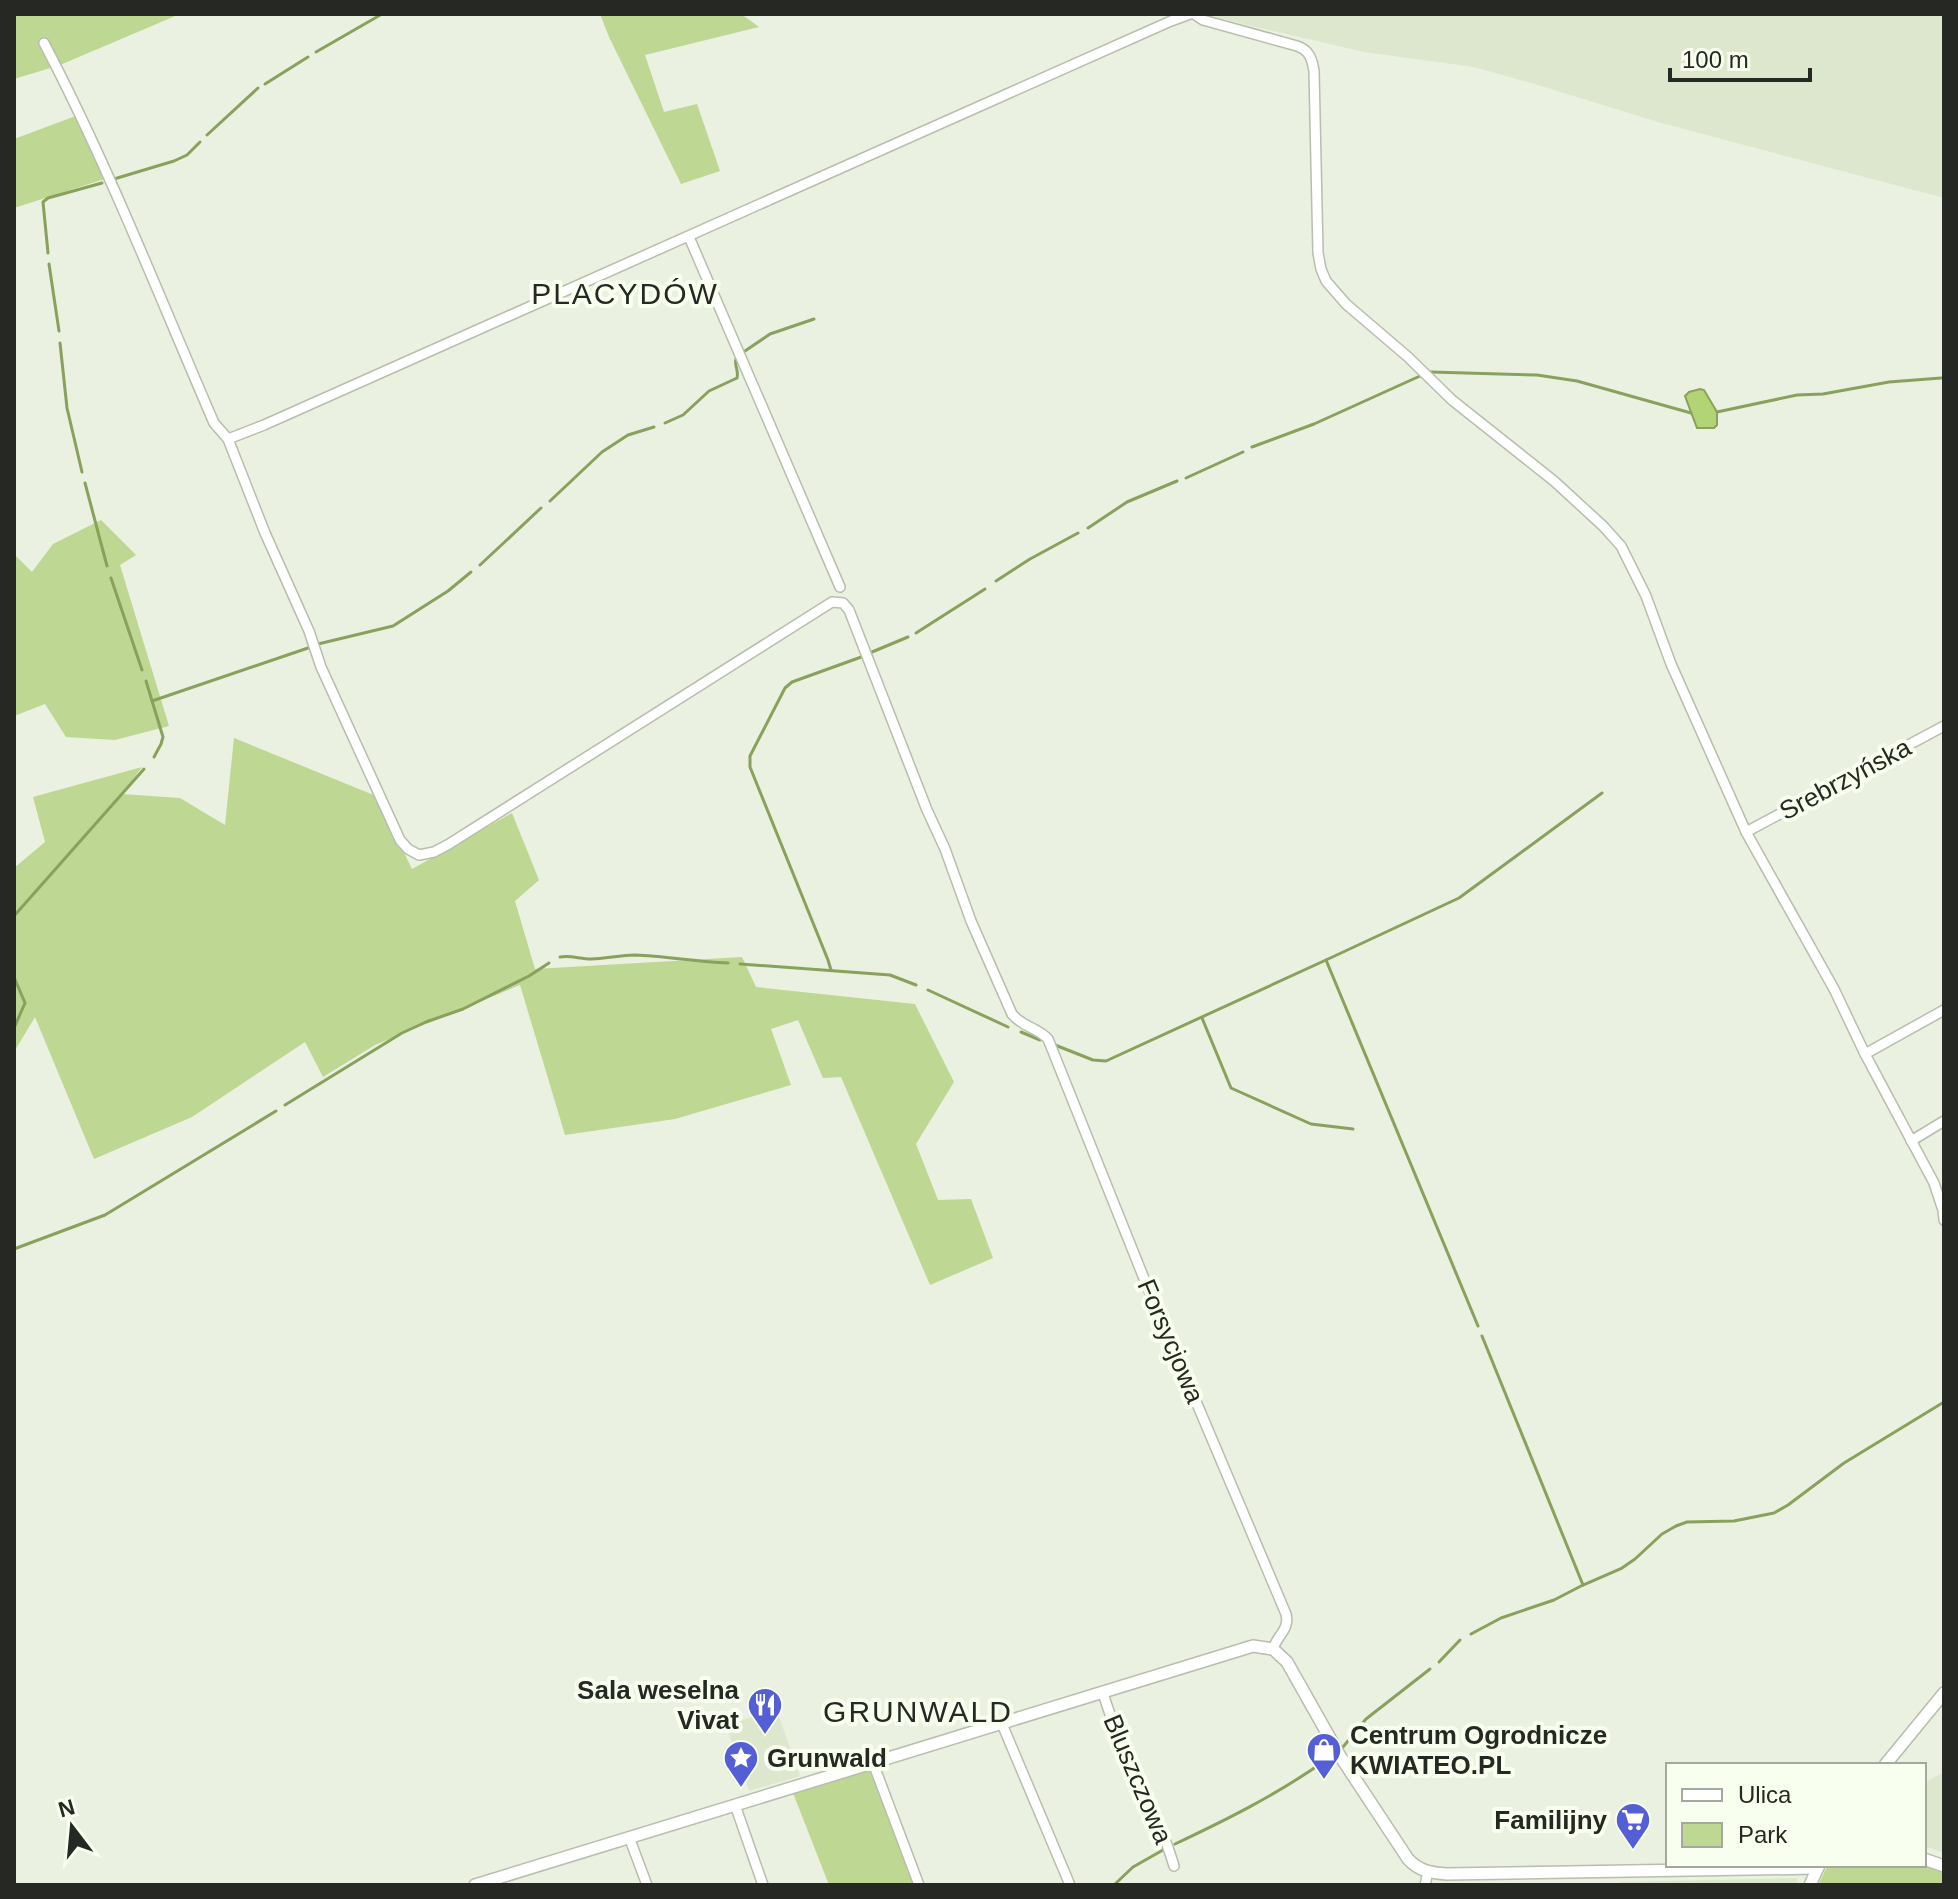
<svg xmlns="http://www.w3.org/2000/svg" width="1958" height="1899" font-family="Helvetica,sans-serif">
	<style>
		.built { fill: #dde7ce }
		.green { fill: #bed793 }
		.water { fill: #b3d476; stroke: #89a15d; stroke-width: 2 }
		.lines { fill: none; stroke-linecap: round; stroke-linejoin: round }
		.stream { stroke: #89a15d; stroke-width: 3 }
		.minor-casing { stroke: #b8beae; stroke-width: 12 }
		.tertiary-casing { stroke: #b8beae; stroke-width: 14 }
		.minor { stroke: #fff; stroke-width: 9 }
		.tertiary { stroke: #fff; stroke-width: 11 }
		.labels { text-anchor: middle; stroke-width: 8; stroke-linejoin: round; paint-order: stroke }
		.street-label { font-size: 26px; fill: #262923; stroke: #f8ffee }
		.poi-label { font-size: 26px; font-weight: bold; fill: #262923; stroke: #f8ffee; text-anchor: end }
		.quarter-label { font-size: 30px; letter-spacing: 2px; fill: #262923; stroke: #f8ffee }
	</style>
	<rect width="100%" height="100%" fill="#eaf1e0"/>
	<g class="built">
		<polygon points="1206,14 1944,14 1944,198 1658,122 1538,85 1474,67 1364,52 1247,25"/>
		<polygon points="776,1708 800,1776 749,1791 726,1726"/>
		<polygon points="1944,1772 1944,1853 1924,1846 1924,1783"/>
		<polygon points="1797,1878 1798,1885 1621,1885 1621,1882"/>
	</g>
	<g class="green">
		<polygon points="14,14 180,14 60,65 14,79"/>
		<polygon points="600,14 741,14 759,27 645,55 664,112 697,104 720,171 681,184 609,37"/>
		<polygon points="81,114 111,177 14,208 14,139"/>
		<polygon points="101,520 136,555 120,565 169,726 115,740 66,737 45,704 14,716 14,554 32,572 53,544"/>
		<polygon points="234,738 376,796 412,869 512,813 539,880 515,901 535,969 742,957 756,987 915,1004 954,1082 916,1144 938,1200 971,1199 993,1258 930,1285 841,1077 823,1078 798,1020 771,1029 791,1085 675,1119 565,1135 520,985 375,1045 323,1077 305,1042 192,1117 94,1159 35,1017 14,1052 14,868 45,842 33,797 142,767 122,794 180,798 225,825"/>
		<polygon points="866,1770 874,1771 916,1885 829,1885 793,1793"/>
		<polygon points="1924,1862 1944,1869 1944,1885 1818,1885 1828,1865 1924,1865"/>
	</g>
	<polygon class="water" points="1700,389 1704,390 1717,412 1717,425 1714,428 1697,428 1685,396 1689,392"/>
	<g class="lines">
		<g class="stream">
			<polyline points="316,52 382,14"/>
			<polyline points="265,84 308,57"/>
			<polyline points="207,135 258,88"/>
			<polyline points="114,179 174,161 187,155 200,142"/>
			<polyline points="48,253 43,202 48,198 102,183"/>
			<polyline points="49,264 59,331"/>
			<polyline points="60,343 67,408 82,472"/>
			<polyline points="745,351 770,334 814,319"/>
			<polyline points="1431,372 1537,375 1577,381 1691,413"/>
			<polyline points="1717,412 1797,395 1823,394 1889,382 1941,378"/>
			<path d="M 665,423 L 683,415 L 709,391 L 737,378 C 739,371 734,365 736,359"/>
			<polyline points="1252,447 1314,424 1420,376"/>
			<polyline points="1186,478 1243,452"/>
			<polyline points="85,483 107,566"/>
			<polyline points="550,501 602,452 628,435 654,427"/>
			<polyline points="1088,528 1127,502 1177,481"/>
			<polyline points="480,565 541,508"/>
			<polyline points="111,578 142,670"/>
			<polyline points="996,581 1030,559 1078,533"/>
			<polyline points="916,633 985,589"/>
			<polyline points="318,644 393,626 448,591 471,572"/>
			<polyline points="872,652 908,637"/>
			<polyline points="146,681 163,737 161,744 154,757"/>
			<polyline points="152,701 308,648"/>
			<polyline points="14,916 144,769"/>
			<path d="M 560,957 C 571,955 580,959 591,959 C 605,959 620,955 635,955 C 666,956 697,962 728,963"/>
			<polyline points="740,964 890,975 916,985"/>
			<polyline points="831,970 828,960 750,767 750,756 785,688 792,682 864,656"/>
			<polyline points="14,977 25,1003 14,1028"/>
			<polyline points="928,990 1008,1027"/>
			<polyline points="1202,1018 1231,1088 1311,1124 1353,1129"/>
			<polyline points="1021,1032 1040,1040"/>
			<polyline points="1055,1045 1093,1060 1106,1061 1326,960"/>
			<polyline points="285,1105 402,1033 426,1022 463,1009 529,976 549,963"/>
			<polyline points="14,1249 105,1215 276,1111"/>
			<polyline points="1478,1326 1326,960 1459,898 1602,793"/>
			<polyline points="1482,1336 1583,1585"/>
			<polyline points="1471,1634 1501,1618 1554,1600 1583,1585 1622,1568 1635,1559 1662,1534 1676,1526 1687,1522 1734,1521 1774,1513 1788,1505 1844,1463 1944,1402"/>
			<polyline points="1439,1662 1460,1640"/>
			<polyline points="1343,1747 1366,1719 1430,1669"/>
			<path d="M 1175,1844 C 1226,1820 1276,1795 1323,1762"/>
			<polyline points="1114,1885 1133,1867 1163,1850"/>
		</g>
		<defs>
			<g id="minor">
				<path d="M 1194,14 L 1203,20 L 1297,46 C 1309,50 1312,58 1314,71 L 1318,253 L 1321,269 L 1326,281 L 1346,304 L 1408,357 L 1452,400 L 1554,481 L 1603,526 L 1621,546 L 1646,596 L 1671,664 L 1746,832 L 1834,989 L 1865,1054 L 1934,1183 L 1943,1210 L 1944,1220"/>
				<path d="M 44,43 C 108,165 159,296 214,423 L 228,439 L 265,533 L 309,631 L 321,667 L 400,840 L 408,849 L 419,855 L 434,852 L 449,844 L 832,602 L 843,603 L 849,610 L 927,810 L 945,849 L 971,921 L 1012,1014 C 1022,1027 1037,1027 1048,1039 L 1145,1281 L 1286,1614 C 1290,1630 1277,1635 1273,1649"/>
				<polyline points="689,237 840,587"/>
				<polyline points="228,439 264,425 1171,21 1190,14"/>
				<polyline points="1746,832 1944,726"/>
				<polyline points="1865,1054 1944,1010"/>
				<polyline points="1911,1141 1944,1121"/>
				<path d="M 1103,1693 C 1121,1754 1156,1805 1174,1866"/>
				<polyline points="1002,1724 1070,1885"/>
				<polyline points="873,1763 919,1885"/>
				<polyline points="735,1805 763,1885"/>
				<polyline points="629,1837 647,1885"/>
				<polyline points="1425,1885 1428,1872"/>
			</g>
			<g id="tertiary">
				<polyline points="1885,1765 1944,1693"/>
				<polyline points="1924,1859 1944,1866"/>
				<path d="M 475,1885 L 1253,1646 L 1273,1649 L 1287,1662 L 1340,1756 L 1408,1859 C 1419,1871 1431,1873 1447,1874 L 1818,1868"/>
				<polyline points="1810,1885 1819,1865"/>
			</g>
		</defs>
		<use href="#minor" class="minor-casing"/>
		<use href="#tertiary" class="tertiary-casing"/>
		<use href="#minor" class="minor"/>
		<use href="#tertiary" class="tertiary"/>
	</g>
	<defs>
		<symbol id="restaurant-pin" viewBox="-11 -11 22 30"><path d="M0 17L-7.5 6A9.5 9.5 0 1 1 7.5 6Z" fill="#545ed5" stroke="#f8ffee"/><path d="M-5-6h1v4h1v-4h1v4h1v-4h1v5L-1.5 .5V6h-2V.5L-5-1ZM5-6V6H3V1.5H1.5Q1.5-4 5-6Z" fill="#fff"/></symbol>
		<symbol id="shop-pin" viewBox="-11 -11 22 30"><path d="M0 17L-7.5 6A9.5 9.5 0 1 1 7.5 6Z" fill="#545ed5" stroke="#f8ffee"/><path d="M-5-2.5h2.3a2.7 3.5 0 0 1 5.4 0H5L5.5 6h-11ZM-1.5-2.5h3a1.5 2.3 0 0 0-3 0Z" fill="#fff"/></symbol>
		<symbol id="sight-pin" viewBox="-11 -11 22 30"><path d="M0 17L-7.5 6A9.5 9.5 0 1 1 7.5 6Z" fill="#545ed5" stroke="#f8ffee"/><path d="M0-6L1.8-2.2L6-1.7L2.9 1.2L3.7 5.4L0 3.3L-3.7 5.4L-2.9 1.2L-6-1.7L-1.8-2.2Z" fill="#fff"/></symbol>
		<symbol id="supermarket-pin" viewBox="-11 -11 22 30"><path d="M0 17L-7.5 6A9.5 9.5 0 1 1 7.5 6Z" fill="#545ed5" stroke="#f8ffee"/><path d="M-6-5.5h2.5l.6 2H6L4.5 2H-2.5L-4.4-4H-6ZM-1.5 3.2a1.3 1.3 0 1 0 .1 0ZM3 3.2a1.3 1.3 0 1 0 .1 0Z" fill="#fff"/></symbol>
	</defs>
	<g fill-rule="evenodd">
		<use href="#restaurant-pin" x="745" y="1685" width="40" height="54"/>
		<use href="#shop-pin" x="1304" y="1730" width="40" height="54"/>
		<use href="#sight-pin" x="721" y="1738" width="40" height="54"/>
		<use href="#supermarket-pin" x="1613" y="1800" width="40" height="54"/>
	</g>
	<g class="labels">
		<g class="street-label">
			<text transform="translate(1845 779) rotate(-28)" y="9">Srebrzyńska</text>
			<text transform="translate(1171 1341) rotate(67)" y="9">Forsycjowa</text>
			<text transform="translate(1138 1779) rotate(67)" y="9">Bluszczowa</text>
		</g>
		<g class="poi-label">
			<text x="739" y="1699">Sala weselna<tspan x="739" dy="30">Vivat</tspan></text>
			<text x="1350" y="1744" text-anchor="start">Centrum Ogrodnicze<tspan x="1350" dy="30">KWIATEO.PL</tspan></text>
			<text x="767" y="1767" text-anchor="start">Grunwald</text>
			<text x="1607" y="1829">Familijny</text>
		</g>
		<g class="quarter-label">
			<text x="625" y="304">PLACYDÓW</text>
			<text x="918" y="1722">GRUNWALD</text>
		</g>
	</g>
	<rect width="1958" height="1899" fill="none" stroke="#262923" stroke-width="32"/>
	<rect x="1666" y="1763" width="260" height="104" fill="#f8ffee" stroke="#a4a99d" stroke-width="2"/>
	<rect x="1682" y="1789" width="40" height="12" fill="#ffffff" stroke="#a4a99d" stroke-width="2"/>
	<text x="1738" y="1803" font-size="24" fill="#262923">Ulica</text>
	<rect x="1682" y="1823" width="40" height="24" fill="#bed793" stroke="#a4a99d" stroke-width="2"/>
	<text x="1738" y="1843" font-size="24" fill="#262923">Park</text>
	<g transform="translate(72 1827) rotate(344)" stroke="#f8ffee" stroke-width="6" paint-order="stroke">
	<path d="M0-6L14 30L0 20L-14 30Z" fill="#262923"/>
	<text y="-12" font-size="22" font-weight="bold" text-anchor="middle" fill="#262923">N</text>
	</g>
	<path d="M1670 68v12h140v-12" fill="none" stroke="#262923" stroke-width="4"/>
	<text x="1682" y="68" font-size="24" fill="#262923" stroke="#f8ffee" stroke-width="6" paint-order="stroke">100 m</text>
</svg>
